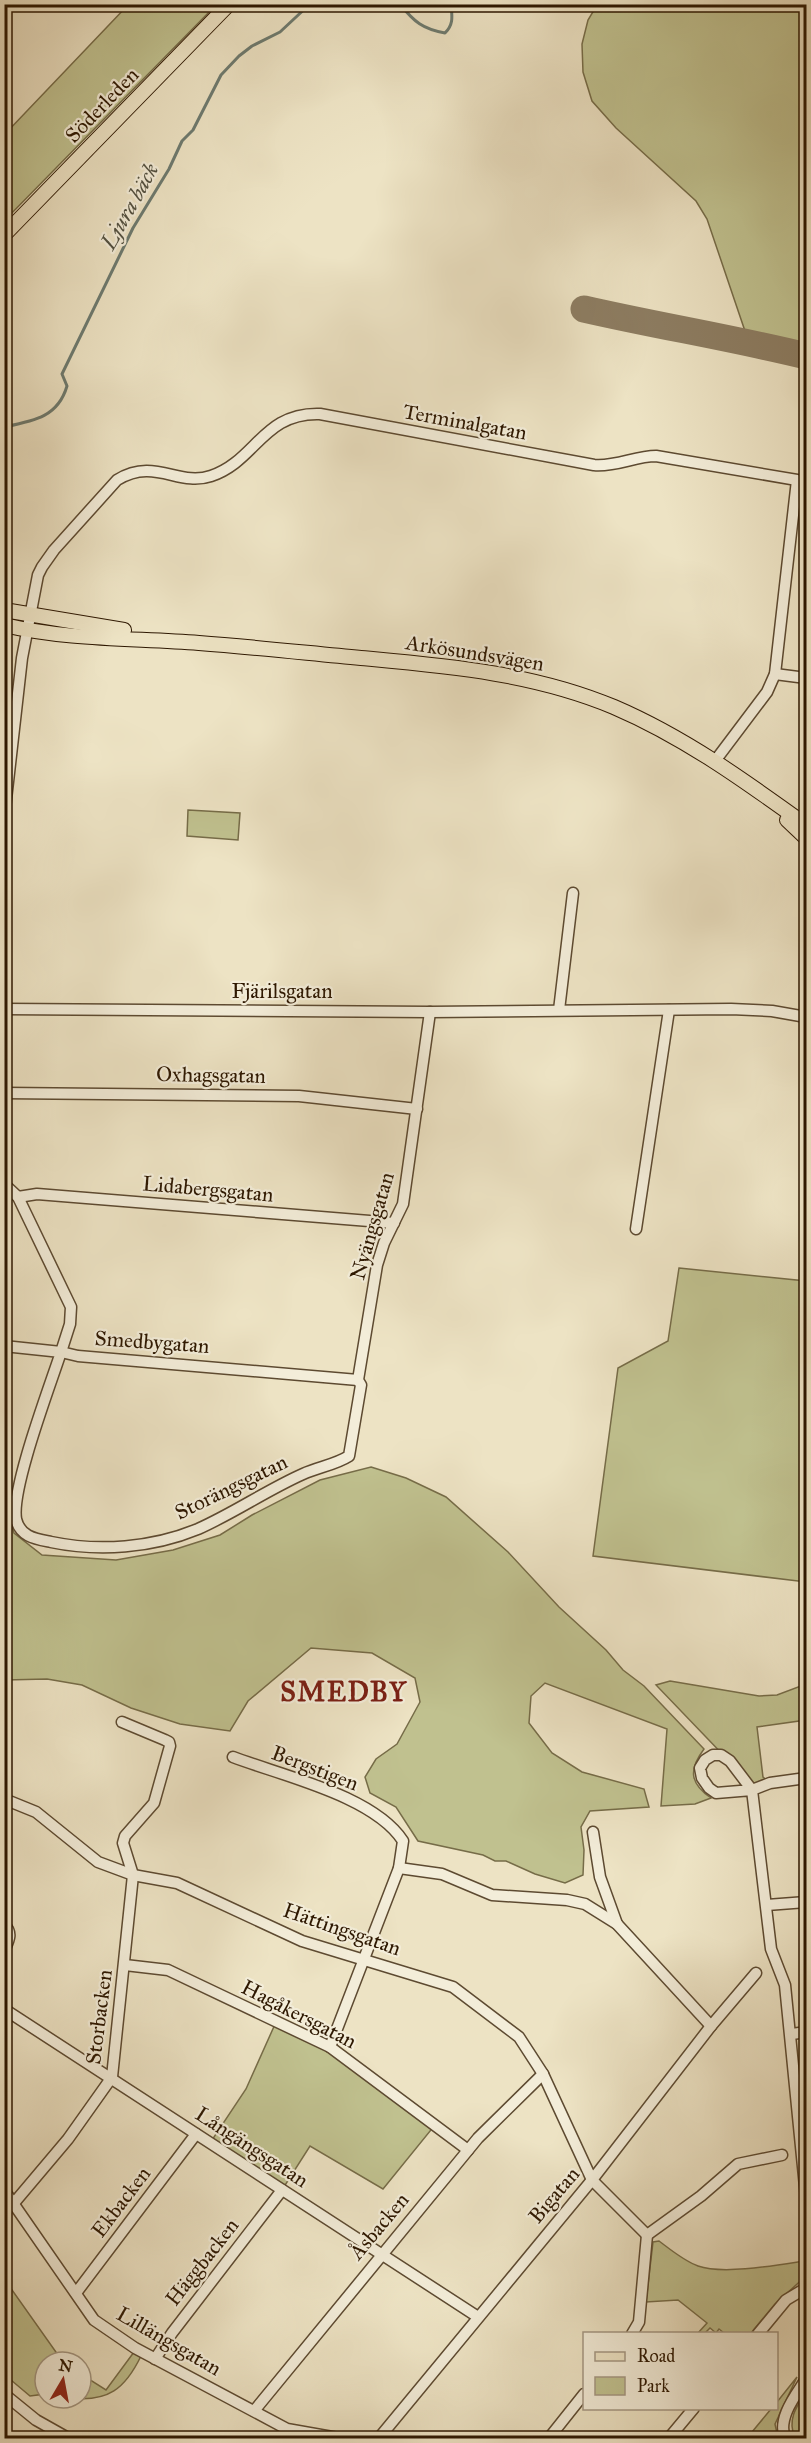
<svg xmlns="http://www.w3.org/2000/svg" width="811" height="2443" font-family="'IM FELL Great Primer',serif">
	<style>
		.green { fill: #c0c18f; stroke: #766c48; stroke-width: 1.5 }
		.lines { fill: none; stroke-linecap: round; stroke-linejoin: round }
		.stream { stroke: #6e7b70; stroke-width: 3 }
		.taxiway { stroke: #8d7d62; stroke-width: 27 }
		.minor-casing { stroke: #5d4a31; stroke-width: 13 }
		.major-casing { stroke: #2d1700; stroke-width: 16 }
		.minor { stroke: #f3edd9; stroke-width: 10 }
		.major { stroke: #ede3c4; stroke-width: 14 }
		.labels { text-anchor: middle; stroke-width: 4.5; stroke-linejoin: round; paint-order: stroke }
		.street-label { font-size: 21px; fill: #2d1700; stroke: #f3edd9 }
		.water-label { font-size: 22px; font-style: italic; fill: #535141; stroke: #f3edd9 }
		.district-label { font-size: 27px; font-weight: bold; letter-spacing: 1.5px; fill: #7a1f14; stroke: #f3edd9 }
	</style>
	<rect width="100%" height="100%" fill="#ede3c4"/>
	<filter id="stains"><feTurbulence type="fractalNoise" baseFrequency=".00333" numOctaves="4"/><feColorMatrix values="0 0 0 0 .2 0 0 0 0 .09 0 0 0 0 .02 0 0 0 .5 -.17"/></filter>
	<radialGradient id="worn" r=".72"><stop offset=".6" stop-color="#630" stop-opacity="0"/><stop offset="1" stop-color="#630" stop-opacity=".3"/></radialGradient>
	<g class="green">
		<polygon points="802,4 806,10 806,349 746,334 707,219 696,201 616,128 592,101 583,72 582,44 588,20 597,5"/>
		<polygon points="128,5 216,5 5,220 5,134"/>
		<polygon points="188,810 240,813 238,840 187,836"/>
		<polygon points="679,1268 806,1281 806,1582 593,1556 618,1368 668,1341"/>
		<path d="M 371,1467 L 406,1478 L 446,1497 L 508,1552 L 559,1607 L 606,1650 L 623,1670 L 644,1686 L 704,1749 C 689,1769 689,1783 711,1798 L 695,1804 L 661,1806 L 667,1729 L 545,1683 L 531,1696 L 529,1723 L 552,1753 L 582,1772 L 644,1789 L 649,1807 L 590,1811 L 581,1827 L 584,1850 L 583,1875 L 565,1883 L 535,1874 L 506,1861 L 495,1861 L 483,1855 L 418,1841 L 396,1807 L 370,1793 L 365,1777 L 376,1759 L 397,1744 L 420,1702 L 415,1678 L 372,1653 L 311,1648 L 248,1701 L 230,1731 L 180,1724 L 131,1708 L 82,1685 L 47,1679 L 5,1680 L 5,1486 L 10,1488 L 8,1513 L 14,1533 L 42,1555 L 116,1560 L 173,1550 L 220,1535 L 252,1515 L 320,1480 Z"/>
		<polygon points="670,1681 759,1696 777,1695 806,1684 806,1720 757,1727 763,1777 770,1783 752,1790 729,1761 656,1685"/>
		<polygon points="276,2022 330,2047 435,2125 383,2189 310,2146 282,2190 210,2143 246,2089"/>
		<path d="M 659,2241 C 671,2250 684,2261 698,2266 C 723,2275 778,2265 804,2261 L 806,2262 L 806,2276 L 775,2304 L 751,2333 L 724,2333 L 719,2329 L 716,2333 L 710,2328 L 705,2333 L 698,2333 L 707,2323 L 678,2300 L 646,2302 L 653,2242 Z"/>
		<polygon points="5,2280 63,2362 45,2362 45,2394 30,2396 5,2375"/>
		<path d="M 134,2352 L 141,2356 C 125,2389 108,2402 71,2398 L 81,2398 L 81,2374 L 106,2390 Z"/>
		<polygon points="797,2377 775,2424 778,2438 747,2438 771,2409 776,2408 777,2402"/>
		<path d="M 806,2392 L 806,2433 L 803,2438 L 795,2438 C 787,2420 796,2407 806,2392 Z"/>
	</g>
	<g class="lines">
		<g class="stream">
			<path d="M 400,4 C 414,22 423,29 445,33 C 454,24 452,16 451,4"/>
			<path d="M 4,427 C 34,421 58,417 67,386 L 62,374 L 133,228 L 169,169 L 182,141 L 193,130 L 221,75 L 239,56 L 252,46 L 280,32 L 310,4"/>
		</g>
		<path class="taxiway" d="M 584,309 C 658,326 733,338 806,356"/>
		<defs>
			<g id="minor">
				<polyline points="775,674 806,678"/>
				<path d="M 4,817 L 22,658 L 38,575 L 42,567 L 54,550 L 117,480 C 155,457 178,487 211,476 C 256,461 263,412 320,414 L 594,465 C 616,467 635,456 656,456 L 797,480 L 775,674 L 767,692 L 715,761"/>
				<polyline points="4,1009 430,1012 731,1009 772,1011 806,1017"/>
				<polyline points="559,1010 573,893"/>
				<polyline points="4,1093 299,1096 417,1109"/>
				<polyline points="4,1184 18,1197 71,1307 70,1324 61,1352 78,1356 358,1380"/>
				<polyline points="18,1197 37,1194 394,1223"/>
				<polyline points="636,1229 669,1010"/>
				<path d="M 4,1346 L 61,1352 C 50,1386 11,1488 16,1519 C 20,1537 36,1539 51,1542 C 99,1552 152,1548 198,1529 C 234,1513 267,1490 303,1474 C 318,1467 335,1465 349,1456 L 361,1385 L 358,1380 L 377,1265 L 384,1243 L 403,1204 L 430,1012"/>
				<path d="M 233,1757 C 283,1776 374,1796 403,1841 L 399,1868 L 330,2047"/>
				<polyline points="806,1778 770,1783 752,1790 716,1793 709,1788 702,1778 700,1768 705,1760 713,1755 721,1755 730,1761 752,1790 771,1949 785,1985 806,2197"/>
				<polyline points="4,1799 36,1812 98,1862 133,1875 177,1883 302,1941 453,1987 519,2037 543,2074 592,2180 647,2235"/>
				<polyline points="593,1832 600,1877 617,1924"/>
				<polyline points="399,1868 442,1874 492,1895 567,1900 585,1904 617,1924 711,2026"/>
				<polyline points="767,1905 806,1902"/>
				<path d="M 4,1924 C 13,1933 9,1940 4,1951"/>
				<polyline points="125,1965 168,1970 330,2047 468,2150"/>
				<polyline points="4,2009 478,2317"/>
				<polyline points="792,2034 806,2032"/>
				<polyline points="4,2190 94,2320 135,2348 287,2429 338,2438"/>
				<polyline points="14,2203 68,2139 112,2077 133,1875 123,1843 125,1836 154,1803 170,1746 169,1742 165,1740 122,1722"/>
				<polyline points="647,2235 701,2196 738,2164 782,2155"/>
				<polyline points="76,2293 196,2134"/>
				<polyline points="632,2334 639,2322 647,2235"/>
				<polyline points="758,2334 786,2300 806,2288"/>
				<polyline points="155,2359 172,2333 282,2190"/>
				<polyline points="4,2394 36,2420 68,2438"/>
				<polyline points="254,2411 478,2138 543,2074"/>
				<polyline points="379,2438 592,2180 711,2026 756,1973"/>
				<polyline points="549,2438 584,2394"/>
				<polyline points="669,2438 694,2408"/>
				<path d="M 785,2438 C 777,2418 796,2395 806,2379"/>
			</g>
			<g id="major">
				<polyline points="4,235 229,4"/>
				<polyline points="4,610 124,630"/>
				<path d="M 4,625 C 67,640 134,638 199,643 C 253,647 307,653 361,658 C 447,666 533,673 614,707 C 684,737 745,781 806,825"/>
				<polyline points="787,820 806,838"/>
			</g>
		</defs>
		<use href="#minor" class="minor-casing"/>
		<use href="#major" class="major-casing"/>
		<use href="#minor" class="minor"/>
		<use href="#major" class="major"/>
	</g>
	<g class="labels">
		<g class="street-label">
			<text transform="translate(102 105) rotate(-46)" y="7">Söderleden</text>
			<text transform="translate(465 422) rotate(10)" y="7">Terminalgatan</text>
			<text transform="translate(475 653) rotate(9)" y="7">Arkösundsvägen</text>
			<text x="282" y="998">Fjärilsgatan</text>
			<text transform="translate(211 1075) rotate(1)" y="7">Oxhagsgatan</text>
			<text transform="translate(208 1189) rotate(5)" y="7">Lidabergsgatan</text>
			<text transform="translate(372 1226) rotate(-74)" y="7">Nyängsgatan</text>
			<text transform="translate(152 1342) rotate(4)" y="7">Smedbygatan</text>
			<text transform="translate(231 1487) rotate(-26)" y="7">Storängsgatan</text>
			<text transform="translate(315 1768) rotate(21)" y="7">Bergstigen</text>
			<text transform="translate(342 1929) rotate(19)" y="7">Hättingsgatan</text>
			<text transform="translate(299 2014) rotate(27)" y="7">Hagåkersgatan</text>
			<text transform="translate(99 2017) rotate(-83)" y="7">Storbacken</text>
			<text transform="translate(252 2147) rotate(33)" y="7">Långängsgatan</text>
			<text transform="translate(554 2195) rotate(-50)" y="7">Bigatan</text>
			<text transform="translate(121 2202) rotate(-53)" y="7">Ekbacken</text>
			<text transform="translate(379 2226) rotate(-50)" y="7">Åsbacken</text>
			<text transform="translate(202 2262) rotate(-52)" y="7">Häggbacken</text>
			<text transform="translate(169 2341) rotate(30)" y="7">Lillängsgatan</text>
		</g>
		<g class="water-label">
			<text transform="translate(129 206) rotate(-61)" y="8">Ljura bäck</text>
		</g>
		<g class="district-label">
			<text x="344" y="1701">SMEDBY</text>
		</g>
	</g>
	<rect width="811" height="2443" fill="none" stroke="#ede3c4" stroke-width="24"/>
	<rect x="6" y="6" width="799" height="2431" fill="none" stroke="#2d1700" stroke-width="3"/>
	<rect x="12" y="12" width="787" height="2419" fill="none" stroke="#2d1700" stroke-width="1.5"/>
	<rect x="583" y="2332" width="195" height="78" fill="#f3edd9" stroke="#a49782" stroke-width="1.5"/>
	<rect x="595" y="2352" width="30" height="9" fill="#ede3c4" stroke="#a49782" stroke-width="1.5"/>
	<text x="637" y="2362" font-size="18" fill="#2d1700">Road</text>
	<rect x="595" y="2377" width="30" height="18" fill="#c0c18f" stroke="#a49782" stroke-width="1.5"/>
	<text x="637" y="2392" font-size="18" fill="#2d1700">Park</text>
	<g transform="translate(63 2380) rotate(10)"><circle r="28" fill="#f3edd9" stroke="#a49782" stroke-width="1.5"/>
	<path d="M0-4.5L10 22L0 15L-10 22Z" fill="#8f2418"/>
	<text y="-9" font-size="16" font-weight="bold" text-anchor="middle" fill="#2d1700">N</text>
	</g>
	<rect width="100%" height="100%" filter="url(#stains)"/>
	<rect width="100%" height="100%" fill="url(#worn)"/>
</svg>
